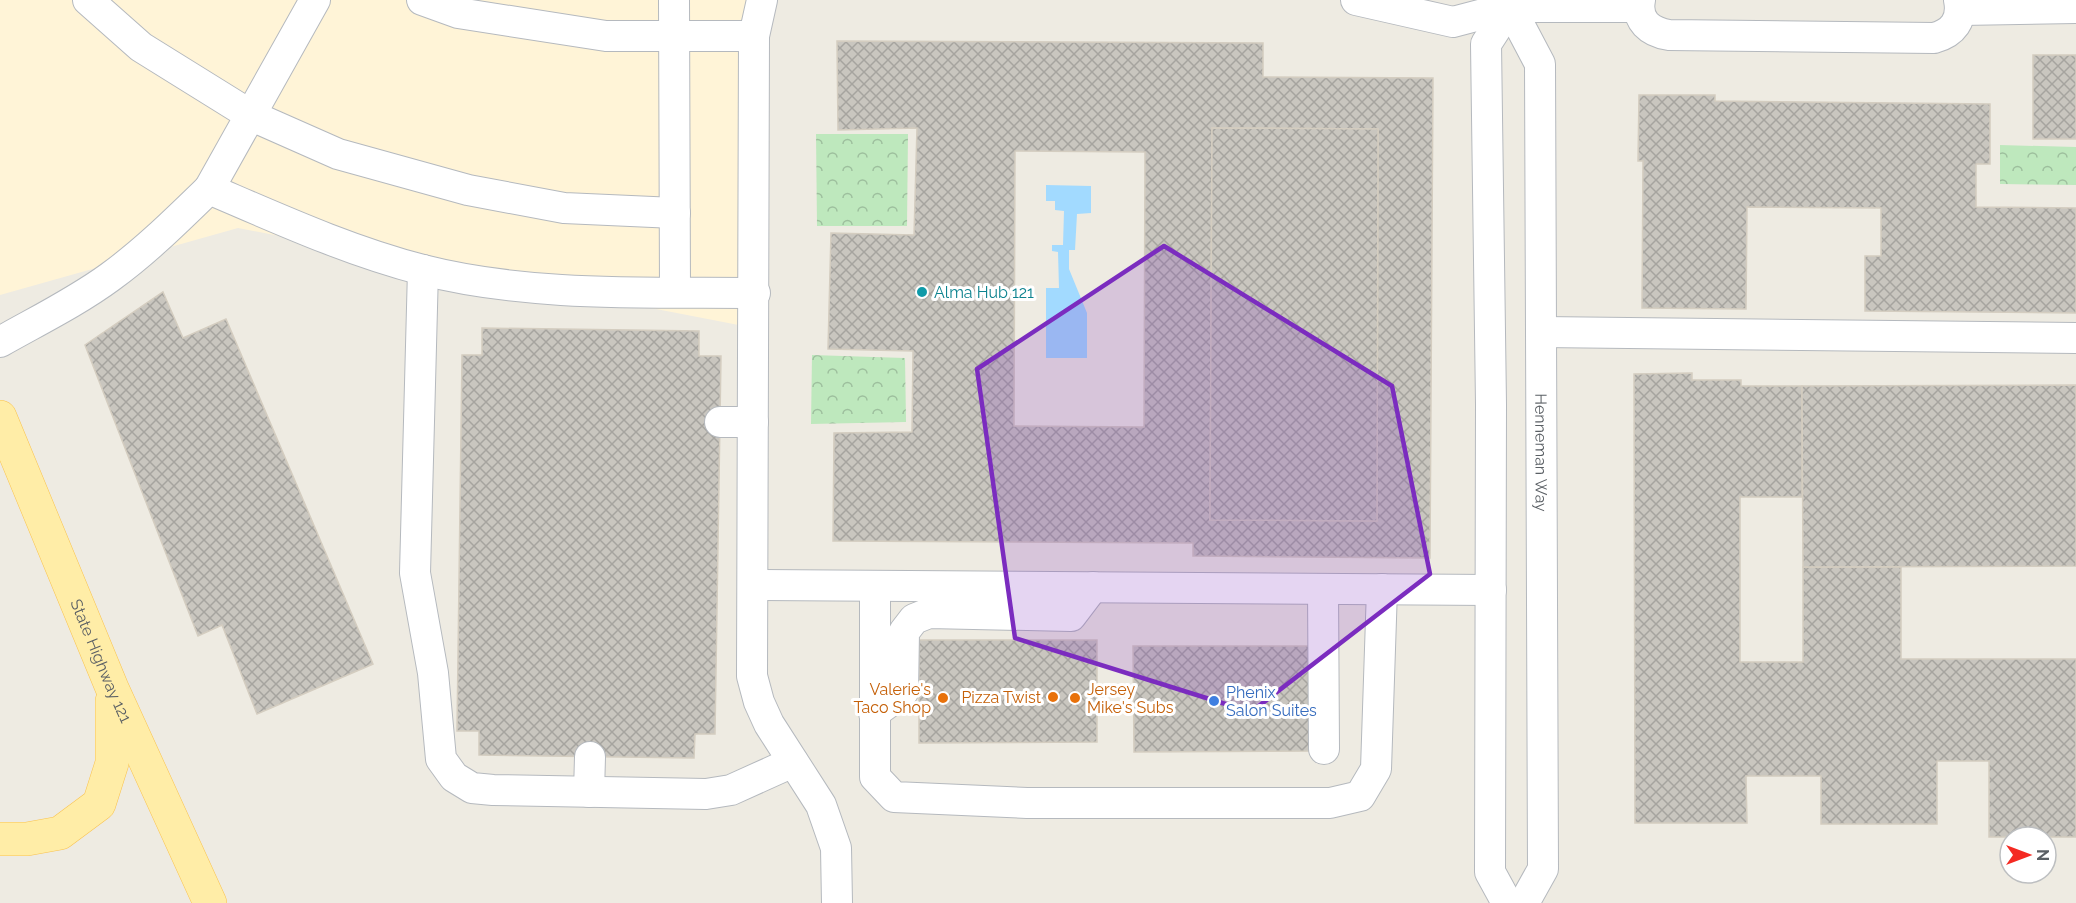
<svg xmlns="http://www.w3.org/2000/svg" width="2076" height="903" font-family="Raleway,sans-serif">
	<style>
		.commercial { fill: #fff4d7 }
		.forest { fill: url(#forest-crowns) }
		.water { fill: #a2daff }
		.building { fill: url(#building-cross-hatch); stroke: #d4cdc0; stroke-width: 1.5; fill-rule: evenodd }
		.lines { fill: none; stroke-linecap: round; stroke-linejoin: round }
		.minor-casing { stroke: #b5b9be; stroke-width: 32 }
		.major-casing { stroke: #fac34f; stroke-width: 34 }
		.minor { stroke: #fff; stroke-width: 30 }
		.major { stroke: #ffeda7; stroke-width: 33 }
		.marked { fill: #7b2cbf; fill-opacity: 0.2; stroke: #7b2cbf; stroke-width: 4.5; stroke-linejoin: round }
		.culture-dot { fill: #0f9aa8; stroke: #fff; stroke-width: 2 }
		.food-dot { fill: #e8710a; stroke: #fff; stroke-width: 2 }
		.shop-dot { fill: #3f7fe0; stroke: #fff; stroke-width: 2 }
		.labels { text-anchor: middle; stroke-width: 6; stroke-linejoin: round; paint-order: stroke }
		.culture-label { font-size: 16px; fill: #0d838f; stroke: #fff; text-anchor: start }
		.street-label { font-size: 16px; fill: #5a5f64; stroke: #fff }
		.food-label { font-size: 16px; fill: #c56008; stroke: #fff; text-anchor: end }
		.shop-label { font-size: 16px; fill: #366cbe; stroke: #fff; text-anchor: start }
	</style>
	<defs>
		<pattern id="forest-crowns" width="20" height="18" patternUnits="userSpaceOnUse" patternTransform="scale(1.5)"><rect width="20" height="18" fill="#bee8bd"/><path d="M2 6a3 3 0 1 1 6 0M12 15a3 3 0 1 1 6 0" fill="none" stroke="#9dbf9d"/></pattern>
		<pattern id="building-cross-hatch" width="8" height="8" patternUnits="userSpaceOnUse" patternTransform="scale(1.5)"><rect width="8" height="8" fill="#c9c6bf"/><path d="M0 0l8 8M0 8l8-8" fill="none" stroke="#a6a49f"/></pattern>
	</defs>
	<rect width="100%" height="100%" fill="#eeebe2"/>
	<polygon class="commercial" points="0,0 770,0 754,328 238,228 0,295"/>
	<g class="forest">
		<polygon points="816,134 908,134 907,226 817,226"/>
		<polygon points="2000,145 2076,147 2076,185 2000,184"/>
		<polygon points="812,355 905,358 906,422 811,424"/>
	</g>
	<polygon class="water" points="1046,185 1091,186 1091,213 1077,214 1075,250 1069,250 1069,269 1087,313 1087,358 1046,358 1046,288 1059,288 1058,252 1052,251 1052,245 1063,245 1064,211 1055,210 1055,201 1046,201"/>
	<g class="building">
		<path d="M 837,41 L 1263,43 L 1263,77 L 1433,78 L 1430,558 L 1193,556 L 1193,543 L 833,541 L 834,433 L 912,432 L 913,351 L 828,349 L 831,233 L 914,235 L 917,128 L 838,130 ZM 1212,128 L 1378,129 L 1377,521 L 1210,520 ZM 1015,151 L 1145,152 L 1144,427 L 1014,426 Z"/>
		<rect x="2033" y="55" width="43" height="84"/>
		<polygon points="1639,95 1715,95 1715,101 1990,104 1990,164 1976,164 1976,207 2076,208 2076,313 1865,311 1865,256 1881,256 1881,208 1747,207 1746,309 1642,308 1643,161 1638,161"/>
		<polygon points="1212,128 1378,129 1377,521 1210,520"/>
		<polygon points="163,292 183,338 226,319 373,664 257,714 222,625 198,636 85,345"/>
		<polygon points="482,328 699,331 699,356 721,356 715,734 695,734 694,758 479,755 479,731 457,731 462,355 482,355"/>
		<polygon points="1692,373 1692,380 1741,380 1741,386 1802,386 1802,497 1740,497 1740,662 1803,662 1803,567 1901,567 1901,659 2076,659 2076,837 1989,837 1989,761 1937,761 1937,824 1821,824 1821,776 1746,776 1747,823 1635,823 1634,374"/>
		<polygon points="2076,385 2076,566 1803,567 1802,386"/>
		<polygon points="919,640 1097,640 1097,742 919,743"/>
		<polygon points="1133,646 1312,646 1313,751 1134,752"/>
	</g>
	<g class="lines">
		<defs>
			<g id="minor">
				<polyline points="88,0 141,47 252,116 338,154 468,190 564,208 675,213"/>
				<polyline points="422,0 458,13 606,36 754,36"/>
				<polyline points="674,0 675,292"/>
				<polyline points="762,0 754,36 752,676 759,702 769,724 821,805 836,848 837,903"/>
				<polyline points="1356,0 1453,22 1510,7 1639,7"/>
				<path id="s1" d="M 1509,0 L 1510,7 L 1540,64 L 1543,869 L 1524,903"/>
				<path d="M 1640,0 C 1636,21 1650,32 1669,35 L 1934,38 C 1953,33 1963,20 1959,0"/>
				<polyline points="1961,10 2076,8"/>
				<polyline points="209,189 315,0"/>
				<polyline points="423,270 415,573 433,673 441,759 454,777 472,788 493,790 706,794 731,790 793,762"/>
				<polyline points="1542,332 2076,338"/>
				<path d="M 0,342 C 37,321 76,302 110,277 C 146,251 178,219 209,189 C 279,219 349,251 423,270 C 529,297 646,292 755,293"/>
				<polyline points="720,422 753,422"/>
				<polyline points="754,585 1491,590"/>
				<polyline points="875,586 875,777 894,797 1027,803 1330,803 1360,796 1376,769 1382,589"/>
				<polyline points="1323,589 1324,749"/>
				<polyline points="874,713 903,692 904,632 914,619 929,613 1071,616 1093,587"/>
				<polyline points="589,792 590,757"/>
				<polyline points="1507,903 1490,872 1491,404 1486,44 1510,7"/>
			</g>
			<g id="major">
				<path id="s2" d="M 0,417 L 112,688 L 210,903"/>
				<polyline points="0,839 27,839 60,833 99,804 112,763 112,701"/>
			</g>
		</defs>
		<use href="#minor" class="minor-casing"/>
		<use href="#major" class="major-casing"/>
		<use href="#minor" class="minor"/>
		<use href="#major" class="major"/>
	</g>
	<path class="marked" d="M 1164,246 L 1392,386 L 1430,574 L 1251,712 L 1015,638 L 977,369 Z"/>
	<circle class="culture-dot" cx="922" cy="292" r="6"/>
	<g class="food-dot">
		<circle cx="1053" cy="697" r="6"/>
		<circle cx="943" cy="698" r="6"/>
		<circle cx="1075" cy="698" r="6"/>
	</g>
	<circle class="shop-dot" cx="1214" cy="701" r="6"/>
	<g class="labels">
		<g class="culture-label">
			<text x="934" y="298">Alma Hub 121</text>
		</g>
		<g class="street-label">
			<text dy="6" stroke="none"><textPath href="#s1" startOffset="460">Henneman Way</textPath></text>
			<text dy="6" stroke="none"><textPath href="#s2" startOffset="264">State Highway 121</textPath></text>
		</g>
		<g class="food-label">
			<text x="931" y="695">Valerie's<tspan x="931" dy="18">Taco Shop</tspan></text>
			<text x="1087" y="695" text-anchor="start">Jersey<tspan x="1087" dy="18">Mike's Subs</tspan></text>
			<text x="1041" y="703">Pizza Twist</text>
		</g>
		<g class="shop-label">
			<text x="1226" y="698">Phenix<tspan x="1226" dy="18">Salon Suites</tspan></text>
		</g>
	</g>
	<g transform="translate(2028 855) rotate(90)"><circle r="28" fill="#ffffff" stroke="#bdbfc1" stroke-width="1.5"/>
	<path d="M0-4.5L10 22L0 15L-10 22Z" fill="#f42a22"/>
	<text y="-9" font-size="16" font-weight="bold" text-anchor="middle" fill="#5a5f64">N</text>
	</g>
</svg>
